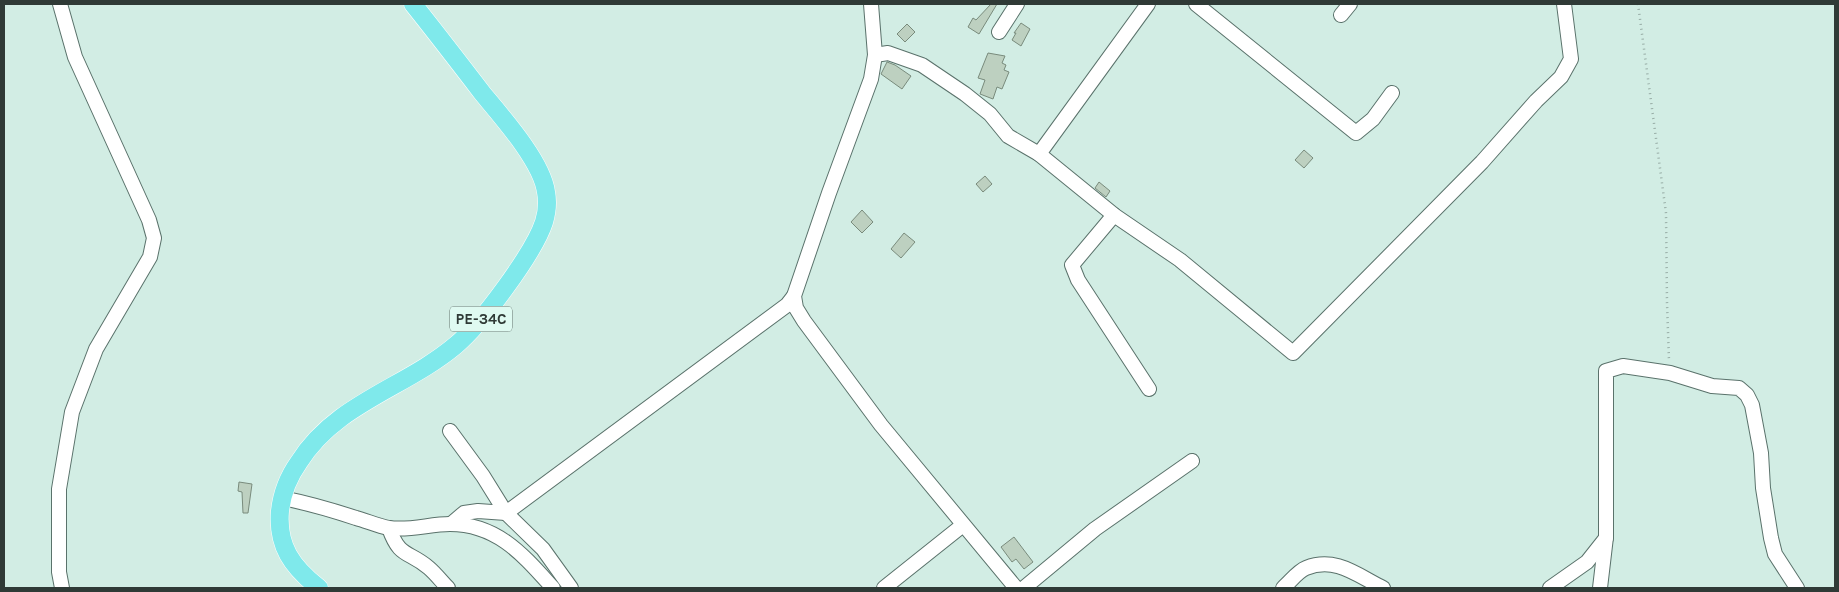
<svg xmlns="http://www.w3.org/2000/svg" width="1839" height="592" font-family="Karla,sans-serif">
	<style>
		.building { fill: #bdd0c0; stroke: #798b7c }
		.lines { fill: none; stroke-linecap: round; stroke-linejoin: round }
		.minor-casing { stroke: #5a726b; stroke-width: 16 }
		.major-casing { stroke: #fff; stroke-width: 19 }
		.path { stroke: #98ada6; stroke-width: 2.5; stroke-dasharray: 1 4; stroke-linecap: butt }
		.minor { stroke: #fff; stroke-width: 14 }
		.major { stroke: #7fe9eb; stroke-width: 18 }
		.labels { text-anchor: middle; stroke-width: 4.5; stroke-linejoin: round; paint-order: stroke }
		.shield { fill: #dffaf1; stroke: #64746e; stroke-width: 1 }
		.shield-label { font-size: 15px; font-weight: bold; fill: #2f3a36 }
	</style>
	<rect width="100%" height="100%" fill="#d2ede4"/>
	<g class="building">
		<polygon points="991,4 997,4 979,34 968,27 973,18 976,20"/>
		<polygon points="1021,23 1030,29 1021,46 1012,40 1016,33 1014,33"/>
		<polygon points="907,24 915,32 905,42 897,34"/>
		<polygon points="988,53 1005,56 1002,63 1006,65 1004,70 1009,72 1002,89 997,87 993,99 980,94 985,80 978,78"/>
		<polygon points="887,62 895,65 911,76 902,89 881,74"/>
		<polygon points="1304,150 1313,158 1304,168 1295,160"/>
		<polygon points="985,176 992,184 983,192 976,184"/>
		<polygon points="1099,182 1110,191 1106,197 1095,188"/>
		<polygon points="862,210 873,222 862,233 851,222"/>
		<polygon points="904,233 915,242 901,258 891,249"/>
		<polygon points="239,482 252,484 248,513 243,513 242,492 238,491"/>
		<polygon points="1014,537 1033,562 1024,569 1016,559 1012,562 1001,547"/>
	</g>
	<g class="lines">
		<defs>
			<g id="minor">
				<polyline points="60,4 75,57 149,220 154,238 150,257 96,349 72,412 59,489 59,572 62,588"/>
				<polyline points="871,4 875,55 871,79 829,193 794,296 796,308 804,321 881,425 1016,588"/>
				<polyline points="1196,4 1356,133 1373,119 1392,93"/>
				<polyline points="1341,15 1350,4"/>
				<polyline points="999,32 1017,4"/>
				<polyline points="875,55 888,53 922,65 965,94 990,114 1008,136 1039,154 1114,215 1180,260 1293,353 1482,162 1536,101 1561,77 1571,59 1564,4"/>
				<polyline points="1039,154 1148,4"/>
				<polyline points="1114,215 1072,265 1078,280 1149,389"/>
				<polyline points="450,431 483,476 506,513 543,549 571,588"/>
				<path d="M 282,498 C 308,503 332,510 356,518 C 367,521 378,526 389,528 C 410,531 430,524 450,524 C 498,524 524,556 553,588"/>
				<polyline points="451,524 464,513 478,511 506,513 787,305 794,296"/>
				<path d="M 389,528 C 400,559 408,550 429,568 C 436,574 442,582 448,588"/>
				<polyline points="884,588 963,525"/>
				<polyline points="1024,588 1095,529 1192,461"/>
				<path d="M 1283,588 C 1290,582 1298,571 1306,568 C 1336,556 1358,576 1383,588"/>
				<polyline points="1550,588 1587,562 1606,538"/>
				<polyline points="1600,588 1606,537 1606,371 1623,366 1670,373 1712,386 1739,388 1747,395 1752,405 1761,453 1763,488 1771,538 1775,554 1797,588"/>
			</g>
			<path id="major" d="M 319,588 C 292,567 277,546 280,511 C 282,493 289,476 299,462 C 336,403 405,388 456,345 C 481,324 534,253 544,222 C 547,212 548,202 546,192 C 542,162 503,118 483,94 C 460,64 437,34 413,4"/>
		</defs>
		<use href="#minor" class="minor-casing"/>
		<use href="#major" class="major-casing"/>
		<polyline class="path" points="1638,4 1666,213 1667,303 1669,361"/>
		<use href="#minor" class="minor"/>
		<use href="#major" class="major"/>
	</g>
	<g class="labels">
		<rect class="shield" x="450" y="306.5" width="62" height="25" rx="4"/>
		<g class="shield-label">
			<text x="481" y="324">PE-34C</text>
		</g>
	</g>
	<rect width="1839" height="592" fill="none" stroke="#2f3a36" stroke-width="10"/>
</svg>
